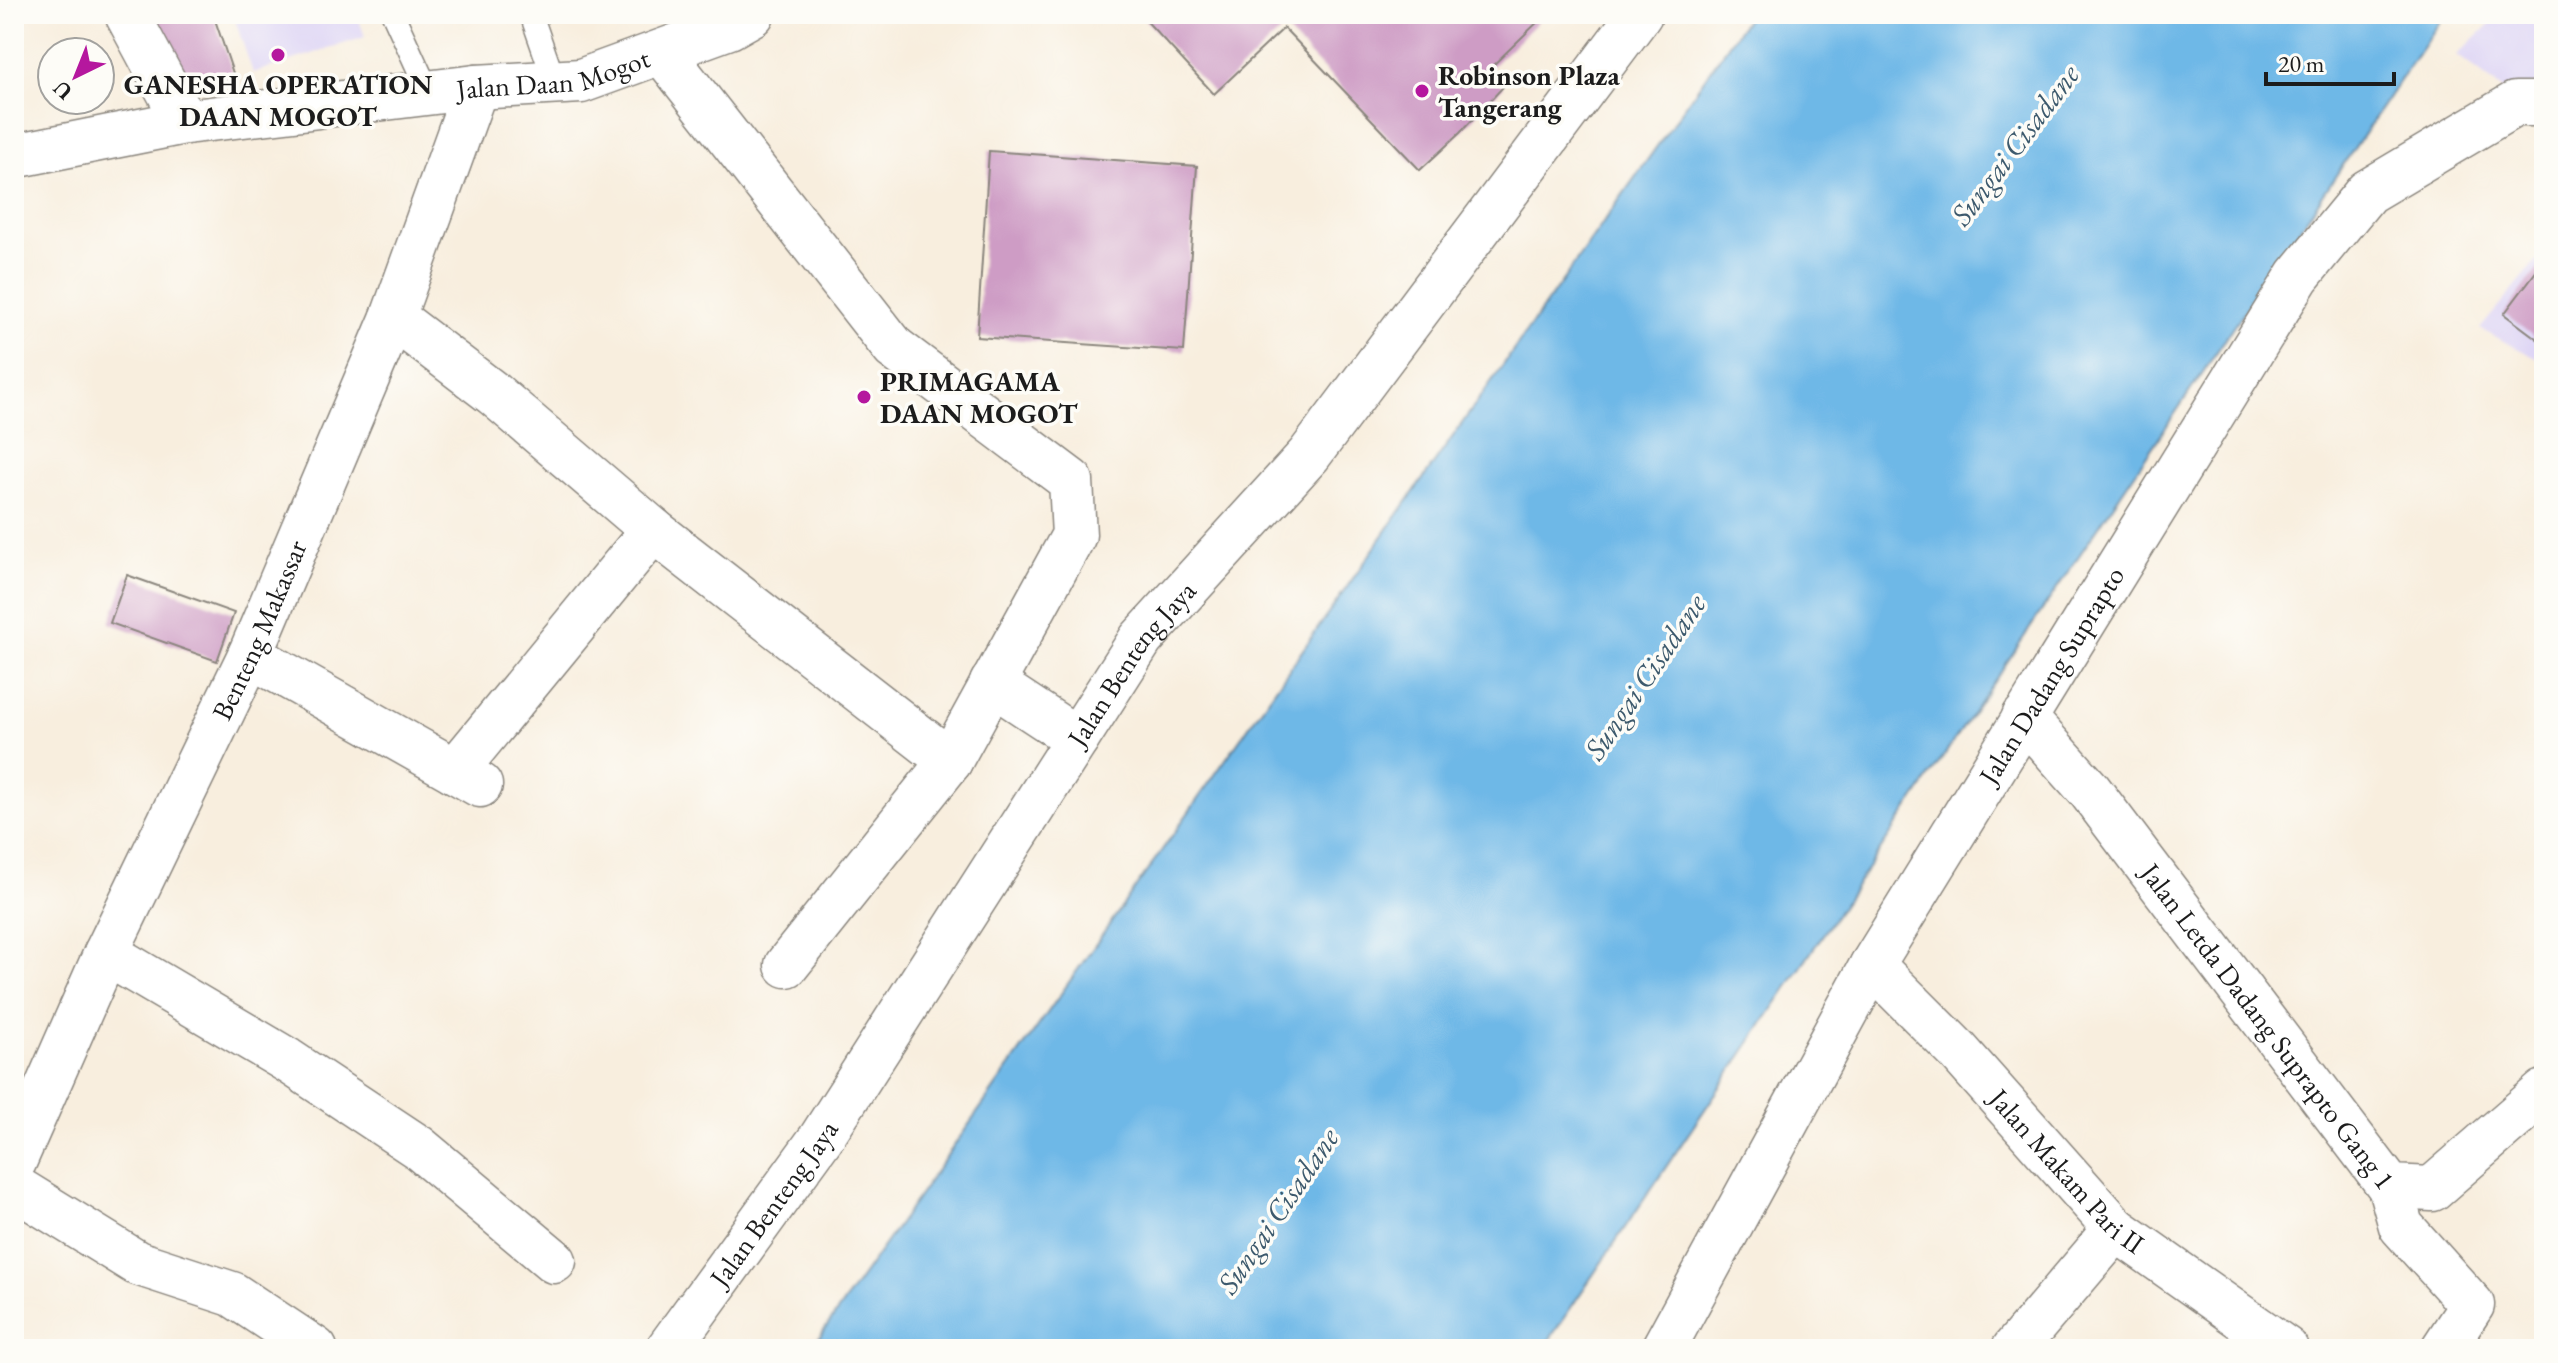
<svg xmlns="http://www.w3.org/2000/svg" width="2558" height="1363" font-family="'EB Garamond',serif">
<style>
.built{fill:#ded5f5}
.water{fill:#6eb8e7;stroke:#456a82;stroke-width:2}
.building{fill:#ce9cc5}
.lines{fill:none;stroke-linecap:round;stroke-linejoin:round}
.service-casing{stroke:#8a857d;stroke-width:25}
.minor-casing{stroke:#8a857d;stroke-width:47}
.tertiary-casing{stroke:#8a857d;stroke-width:47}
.secondary-casing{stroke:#8a857d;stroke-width:47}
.trunk-casing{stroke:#8a857d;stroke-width:47}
.service{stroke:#fff;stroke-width:22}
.minor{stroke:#fff;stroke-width:44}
.tertiary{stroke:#fff;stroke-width:44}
.secondary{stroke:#fff;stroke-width:44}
.trunk{stroke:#fff;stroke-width:44}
.poi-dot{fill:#b5179e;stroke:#fdfcf7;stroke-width:3}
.labels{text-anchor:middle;stroke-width:7;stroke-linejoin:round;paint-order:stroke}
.street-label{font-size:28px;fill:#1c1c1c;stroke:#fdfcf7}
.poi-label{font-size:28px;font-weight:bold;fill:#1c1c1c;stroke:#fdfcf7;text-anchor:start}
.water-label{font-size:30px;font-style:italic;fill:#3d5a6d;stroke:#fdfcf7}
</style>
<rect width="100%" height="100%" fill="#fdfcf7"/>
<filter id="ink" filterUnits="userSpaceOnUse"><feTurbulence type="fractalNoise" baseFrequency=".0125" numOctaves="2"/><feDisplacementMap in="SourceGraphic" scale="16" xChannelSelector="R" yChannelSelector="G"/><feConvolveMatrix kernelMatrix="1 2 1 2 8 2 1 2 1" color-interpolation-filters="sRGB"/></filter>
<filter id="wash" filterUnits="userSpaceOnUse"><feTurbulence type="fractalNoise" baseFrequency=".006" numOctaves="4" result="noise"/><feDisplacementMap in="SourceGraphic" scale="32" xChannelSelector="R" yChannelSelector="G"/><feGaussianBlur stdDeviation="1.8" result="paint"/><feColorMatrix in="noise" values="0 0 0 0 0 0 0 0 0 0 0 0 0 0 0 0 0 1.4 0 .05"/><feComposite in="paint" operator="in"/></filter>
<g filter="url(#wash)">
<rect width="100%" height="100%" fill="#f8eede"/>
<!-- built -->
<path class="built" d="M233,14H357L365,37L253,73Z
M2500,14H2544V121L2457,55Z
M2544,252V362L2480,329Z"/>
<!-- water -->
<path class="water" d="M1750,14H2445L1543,1349H811Z"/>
<g id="blocks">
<!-- building -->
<path class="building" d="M151,14H213L234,76L178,94Z
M1140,14H1546L1488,70L1503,87L1460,133L1420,170L1284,28L1214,94Z
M989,151L1197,166L1184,351L977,337Z
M2544,261V344L2504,314Z
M127,575L234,613L217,661L110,623Z"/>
</g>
</g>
<g filter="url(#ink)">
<use href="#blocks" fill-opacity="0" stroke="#8a857d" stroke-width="2"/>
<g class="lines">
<defs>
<path id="service" d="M393,14L429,93
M531,14L555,83"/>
<g id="minor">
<path d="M127,14L185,122"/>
<path d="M662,52L894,348L1071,481L1074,535L950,761L787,965"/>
<path d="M393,317L494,394L653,530L950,761"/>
<path d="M250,655L480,785"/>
<path d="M992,683L1077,739"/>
<path id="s1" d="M2024,717L2090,791L2390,1187L2432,1189L2544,1092"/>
<path d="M455,771L653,530"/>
<path d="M106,953L287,1060L418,1147L554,1261"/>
<path id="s2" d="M1872,965L1957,1050L2116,1229L2286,1349"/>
<path id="s3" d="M14,1162L106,953L250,655L393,317L476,87"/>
<path d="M14,1187L137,1263L232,1294L315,1349"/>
<path d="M2390,1187L2401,1226L2472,1305L2443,1349"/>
<path d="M2014,1349L2116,1229"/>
</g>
<g id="tertiary">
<path id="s4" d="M668,1349L821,1138L1141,639L1309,455L1640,14"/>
</g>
<g id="secondary">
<path id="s5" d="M1663,1349L1872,965L2298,276L2367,192L2515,104H2544"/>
</g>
<g id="trunk">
<path id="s6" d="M14,156L185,122L476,87L581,81L729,27L752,14"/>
</g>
</defs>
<!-- service casing -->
<use href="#service" class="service-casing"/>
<!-- minor casing -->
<use href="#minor" class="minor-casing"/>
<!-- tertiary casing -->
<use href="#tertiary" class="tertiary-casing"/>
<!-- secondary casing -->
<use href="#secondary" class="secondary-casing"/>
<!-- trunk casing -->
<use href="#trunk" class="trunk-casing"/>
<!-- service -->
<use href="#service" class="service"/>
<!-- minor -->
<use href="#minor" class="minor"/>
<!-- tertiary -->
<use href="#tertiary" class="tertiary"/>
<!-- secondary -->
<use href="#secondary" class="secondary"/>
<!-- trunk -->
<use href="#trunk" class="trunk"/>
</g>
</g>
<!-- markers -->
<g class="poi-dot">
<circle cx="278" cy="55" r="8"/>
<circle cx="1422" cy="91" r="8"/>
<circle cx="864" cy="397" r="8"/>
</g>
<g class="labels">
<!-- street labels -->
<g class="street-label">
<text dy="10" stroke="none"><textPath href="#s6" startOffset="546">Jalan Daan Mogot</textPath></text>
<text dy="10" stroke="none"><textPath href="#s3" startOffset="586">Benteng Makassar</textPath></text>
<text dy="10" stroke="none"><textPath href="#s4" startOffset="828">Jalan Benteng Jaya</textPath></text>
<text dy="10" stroke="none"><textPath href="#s5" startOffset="778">Jalan Dadang Suprapto</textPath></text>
<text dy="10" stroke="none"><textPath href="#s1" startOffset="394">Jalan Letda Dadang Suprapto Gang 1</textPath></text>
<text dy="10" stroke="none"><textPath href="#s2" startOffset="284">Jalan Makam Pari II</textPath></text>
<text dy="10" stroke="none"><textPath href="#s4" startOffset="180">Jalan Benteng Jaya</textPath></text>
</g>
<!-- poi labels -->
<g class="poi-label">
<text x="1438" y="85">Robinson Plaza<tspan x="1438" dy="32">Tangerang</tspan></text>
<text x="278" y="94" text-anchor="middle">GANESHA OPERATION<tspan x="278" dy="32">DAAN MOGOT</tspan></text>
<text x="880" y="391">PRIMAGAMA<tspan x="880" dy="32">DAAN MOGOT</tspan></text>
</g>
<!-- water labels -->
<g class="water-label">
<text transform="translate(2015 145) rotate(-53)" y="10">Sungai Cisadane</text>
<text transform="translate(1645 677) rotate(-56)" y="10">Sungai Cisadane</text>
<text transform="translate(1278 1211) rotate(-56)" y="10">Sungai Cisadane</text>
</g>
</g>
<!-- margin -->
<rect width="2558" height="1363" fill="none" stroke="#fdfcf7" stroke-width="48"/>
<!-- north arrow -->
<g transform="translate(76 76) rotate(223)"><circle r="38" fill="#fdfcf7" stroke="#a3a29f" stroke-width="2"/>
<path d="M0-6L14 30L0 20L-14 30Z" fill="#b5179e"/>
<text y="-12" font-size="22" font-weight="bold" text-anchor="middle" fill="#1c1c1c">U</text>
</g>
<!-- scale -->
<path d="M2266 72v12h128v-12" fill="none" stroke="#1c1c1c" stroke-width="4"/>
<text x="2278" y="72" font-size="24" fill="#1c1c1c" stroke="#fdfcf7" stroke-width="6" paint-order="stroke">20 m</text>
</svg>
